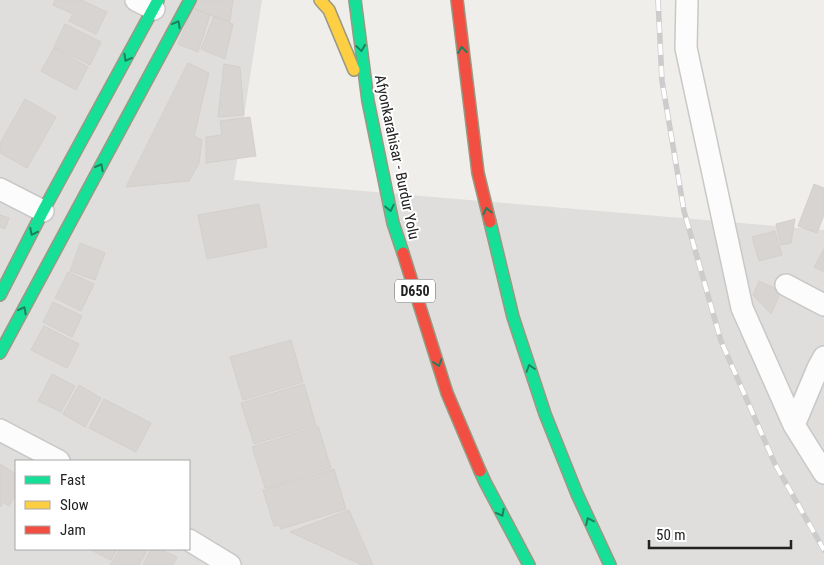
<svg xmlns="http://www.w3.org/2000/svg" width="824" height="565" font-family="'Roboto Condensed',sans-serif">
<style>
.residential{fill:#dfdedc;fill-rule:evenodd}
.building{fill:#d7d4d2;stroke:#d3d0cc}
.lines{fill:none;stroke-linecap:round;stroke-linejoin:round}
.street-casing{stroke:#c9c8c7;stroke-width:24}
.fast-casing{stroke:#999a82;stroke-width:14}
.slow-casing{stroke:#999a82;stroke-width:14}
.jam-casing{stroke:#999a82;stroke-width:14}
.street{stroke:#fdfcfc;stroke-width:21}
.fast{stroke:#16e098;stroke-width:11}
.slow{stroke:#ffcf43;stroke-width:11}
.jam{stroke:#f24e42;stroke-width:11}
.rail-casing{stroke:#ccc;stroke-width:5.5}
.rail{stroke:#fff;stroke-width:4;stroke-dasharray:11;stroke-linecap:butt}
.oneway{stroke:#1c815d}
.labels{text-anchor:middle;stroke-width:4;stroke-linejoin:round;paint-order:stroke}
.shield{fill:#fff;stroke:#646464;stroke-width:1}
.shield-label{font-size:14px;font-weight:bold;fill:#222}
.street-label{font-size:15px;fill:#222;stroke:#fff}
</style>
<rect width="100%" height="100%" fill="#f0eeeb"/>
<!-- residential -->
<path class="residential" d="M0,0H262L234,180L824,230V565H0ZM16,461H189V549H16Z"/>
<!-- building -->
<path class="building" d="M55,0H81L107,12L96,34L69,21L73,14L53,5Z
M197,0H233L230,21L215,17L193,8Z
M193,8L210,15L198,52L178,44Z
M214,16L233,24L225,59L201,49Z
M65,24L101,42L90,65L54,47Z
M54,48L88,67L76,90L41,71Z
M188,63L209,73L194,136L202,140L199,163L189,181L126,187Z
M224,64L240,67L244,115L218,117Z
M25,99L56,117L27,168L0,153V143Z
M250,117L256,156L206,163V137L222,135L220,121Z
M814,184L824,188V215L817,233L798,226Z
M259,204L267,247L207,259L198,215Z
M0,215L9,218L5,229L0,227Z
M795,219L791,243L781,245L776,224Z
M775,231L782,255L759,261L752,237Z
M80,243L105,253L95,280L70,271Z
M824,249V272L814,267Z
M68,272L94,284L81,311L55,298Z
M759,281L781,291L771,314L753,295Z
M53,302L82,316L72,337L43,322Z
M44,326L79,344L67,368L31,350Z
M291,340L303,382L243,400L230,357Z
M52,374L75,386L61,412L38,401Z
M304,384L316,425L254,444L241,403Z
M79,385L101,398L85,427L63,414Z
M104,399L151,423L136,452L89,428Z
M318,426L331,468L265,488L252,447Z
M0,464L16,474V494L9,506L3,502L0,507Z
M334,469L346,509L281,529L279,525L274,526L263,490Z
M349,510L373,565H362L290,532Z
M89,549H117L111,560Z
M120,549H148L139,565H110Z
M151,549H160L177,557L173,565H143Z"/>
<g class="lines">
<defs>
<path id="street" d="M136,0L154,9
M687,0L686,48L742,308L794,425L824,473
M0,189L43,211
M786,285L824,305
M794,425L818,368L824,357
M0,430L59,461
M189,540L230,565"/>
<path id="fast" d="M355,0L368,101L393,223L403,253
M490,222L513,317L545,414L577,494L610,565
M0,295L43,211L158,0
M0,353L190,0
M480,471L485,482L529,565"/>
<path id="slow" d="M320,0L329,10L354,70"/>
<path id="jam" d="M457,0L478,173L490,222
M403,253L447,393L480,471"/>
</defs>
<!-- street casing -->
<use href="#street" class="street-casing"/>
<!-- fast casing -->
<use href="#fast" class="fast-casing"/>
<!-- slow casing -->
<use href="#slow" class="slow-casing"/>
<!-- jam casing -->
<use href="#jam" class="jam-casing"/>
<!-- street -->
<use href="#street" class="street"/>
<!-- fast -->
<use href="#fast" class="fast"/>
<!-- slow -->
<use href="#slow" class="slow"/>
<!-- jam -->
<use href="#jam" class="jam"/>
<defs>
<path id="rail" d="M658,0L662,81L684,211L721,341L775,464L824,550"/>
</defs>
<!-- rail casing -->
<use href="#rail" class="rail-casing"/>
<!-- rail -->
<use href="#rail" class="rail"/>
</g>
<!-- one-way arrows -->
<defs><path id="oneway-chevron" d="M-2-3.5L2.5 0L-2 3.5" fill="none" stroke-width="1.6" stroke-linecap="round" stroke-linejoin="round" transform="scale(1.25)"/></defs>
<g class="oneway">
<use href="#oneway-chevron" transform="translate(177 24) rotate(-62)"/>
<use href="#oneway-chevron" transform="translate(361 48) rotate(82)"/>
<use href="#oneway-chevron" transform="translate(462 50) rotate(-97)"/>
<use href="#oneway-chevron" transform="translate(127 58) rotate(119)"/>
<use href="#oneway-chevron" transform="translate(100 167) rotate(-62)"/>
<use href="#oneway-chevron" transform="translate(390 208) rotate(78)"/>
<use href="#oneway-chevron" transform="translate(487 211) rotate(-103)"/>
<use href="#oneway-chevron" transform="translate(33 232) rotate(117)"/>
<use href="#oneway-chevron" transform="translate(23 310) rotate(-62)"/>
<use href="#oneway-chevron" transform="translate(438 363) rotate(72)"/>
<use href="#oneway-chevron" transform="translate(530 368) rotate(-108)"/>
<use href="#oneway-chevron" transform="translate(501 513) rotate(62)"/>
<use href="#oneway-chevron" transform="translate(589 521) rotate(-115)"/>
</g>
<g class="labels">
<!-- shield labels -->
<rect class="shield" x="395" y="279.5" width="40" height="23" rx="4"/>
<g class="shield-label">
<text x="415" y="296">D650</text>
</g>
<!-- street labels -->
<g class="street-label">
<text transform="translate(397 157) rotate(78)" y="5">Afyonkarahisar - Burdur Yolu</text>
</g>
</g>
<!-- legend -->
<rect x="15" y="460" width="175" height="90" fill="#ffffff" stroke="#a7a7a7"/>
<rect x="25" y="476" width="25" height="8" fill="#16e098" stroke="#a7a7a7"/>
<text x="60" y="485" font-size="15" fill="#222222">Fast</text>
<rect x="25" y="501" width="25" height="8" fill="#ffcf43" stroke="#a7a7a7"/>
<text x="60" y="510" font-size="15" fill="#222222">Slow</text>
<rect x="25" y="526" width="25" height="8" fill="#f24e42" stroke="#a7a7a7"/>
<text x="60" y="535" font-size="15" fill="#222222">Jam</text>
<!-- scale -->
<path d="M649 540v8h142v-8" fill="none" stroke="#222222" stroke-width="2.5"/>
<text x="656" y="540" font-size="15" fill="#222222" stroke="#ffffff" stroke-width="4" paint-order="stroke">50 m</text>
</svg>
